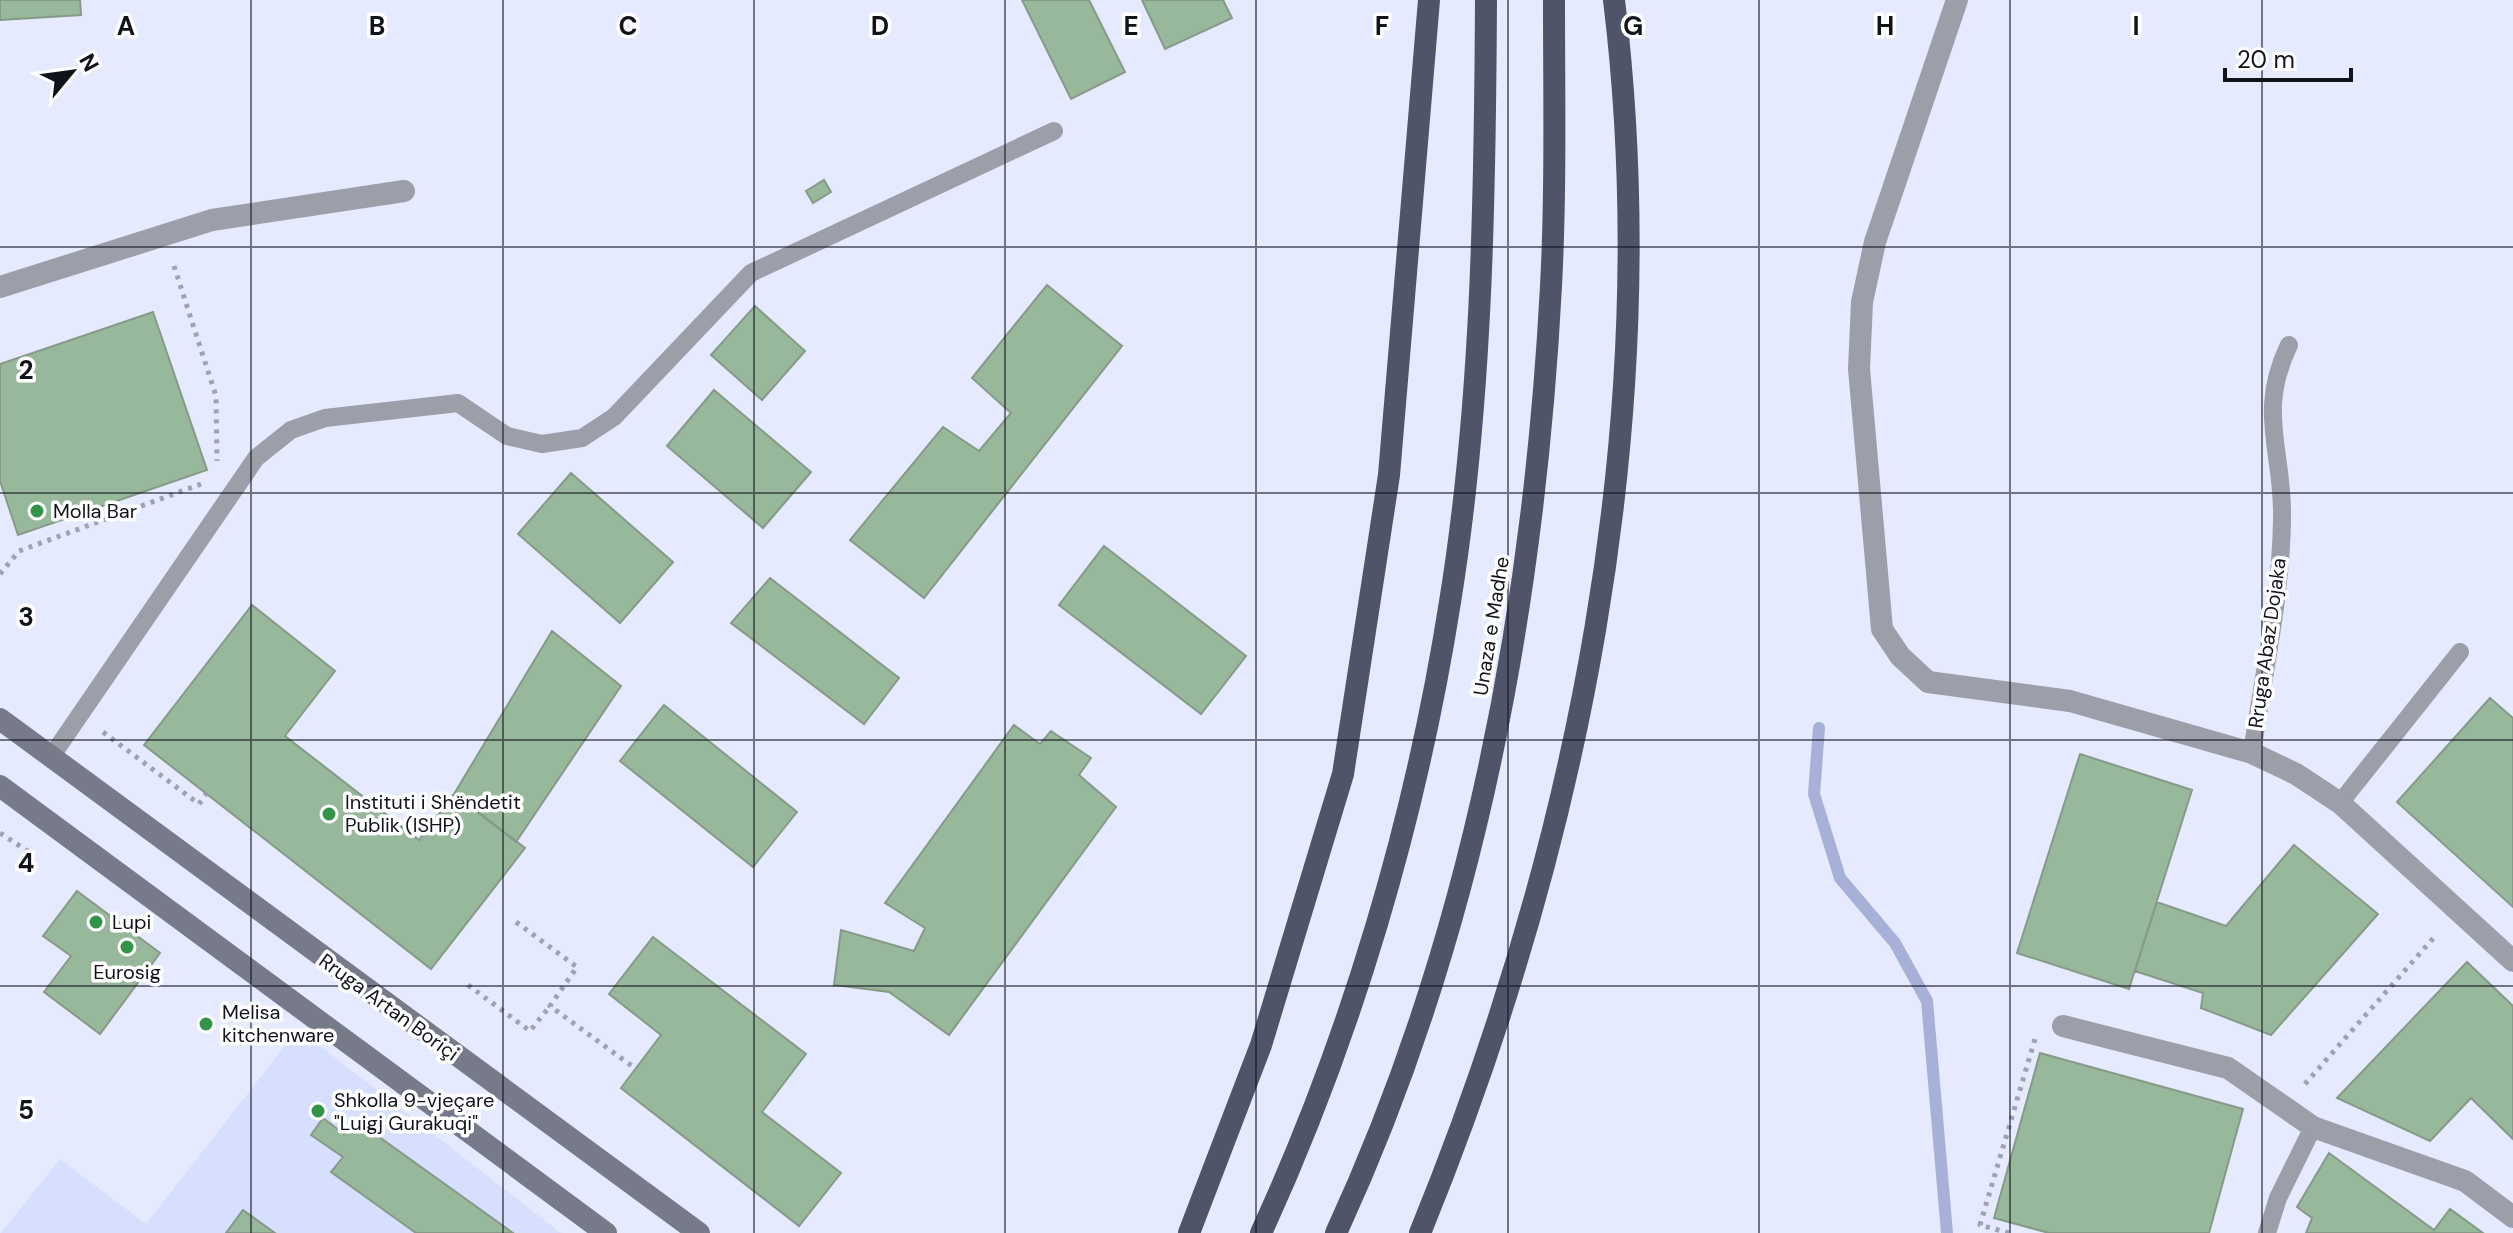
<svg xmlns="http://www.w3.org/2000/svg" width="2513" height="1233" font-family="'DM Sans',sans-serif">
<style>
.built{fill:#d7dfff}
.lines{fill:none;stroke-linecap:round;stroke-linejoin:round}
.stream{stroke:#a7b0d6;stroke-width:12}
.building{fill:#97b89b;stroke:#869a88;stroke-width:2}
.path{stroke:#9ea2b2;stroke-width:5;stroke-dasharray:4 6;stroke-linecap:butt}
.service{stroke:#9c9ea9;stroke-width:18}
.minor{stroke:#9c9ea9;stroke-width:22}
.secondary{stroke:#767a89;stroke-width:22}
.trunk{stroke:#505468;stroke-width:22}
.grid{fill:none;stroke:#11131b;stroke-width:2;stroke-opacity:0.55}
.poi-dot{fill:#329448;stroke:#fff;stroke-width:3}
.labels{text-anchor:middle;stroke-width:7;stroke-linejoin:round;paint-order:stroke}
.poi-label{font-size:20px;fill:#11131b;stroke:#fff;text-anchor:start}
.street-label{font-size:20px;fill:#11131b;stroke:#fff}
.grid-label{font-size:26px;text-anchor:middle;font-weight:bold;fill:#11131b;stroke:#fff;stroke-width:7;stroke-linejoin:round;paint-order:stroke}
</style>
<rect width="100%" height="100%" fill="#e5eafe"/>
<!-- built -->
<path class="built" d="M298,1029L561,1233H1L60,1159L146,1224Z"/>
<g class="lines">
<!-- stream -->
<path class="stream" d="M1819,728L1814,794L1840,878L1895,943L1927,1001L1947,1233"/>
</g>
<!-- building -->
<path class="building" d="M0,0H80L81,15L0,20Z
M1022,0H1089L1125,72L1071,99Z
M1142,0H1223L1232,18L1165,49Z
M824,180L831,192L813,203L806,191Z
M1047,285L1122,346L924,598L850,540L943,427L979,451L1011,413L972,378Z
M755,306L805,351L762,400L711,355Z
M153,312L207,470L18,535L0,481V364Z
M714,390L811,472L763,528L667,446Z
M571,473L673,562L620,623L518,534Z
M1104,546L1246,656L1201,714L1059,605Z
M770,578L899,678L864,724L731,623Z
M252,605L335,671L285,736L419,840L454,794L525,848L431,969L144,745Z
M552,631L621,686L516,842L454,794Z
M2490,698L2513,718V907L2397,802Z
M664,705L797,812L753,867L620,761Z
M1014,725L1040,744L1051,731L1091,758L1079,775L1116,807L949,1035L889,992L834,985L841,930L914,951L925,928L885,903Z
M2080,754L2192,790L2129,989L2017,953Z
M2294,845L2378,914L2271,1035L2201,1008L2203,993L2135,971L2157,902L2226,926Z
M77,891L160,953L100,1034L44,992L71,956L43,936Z
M653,937L806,1054L762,1112L841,1173L799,1226L621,1088L661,1035L609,994Z
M2467,962L2513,1006V1139L2471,1098L2430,1141L2337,1098Z
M2040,1053L2243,1109L2209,1233H2049L1994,1218Z
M323,1118L344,1134L354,1119L513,1233H416L331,1172L343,1157L311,1135Z
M2329,1153L2434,1230L2450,1209L2483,1233H2306L2312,1218L2297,1207Z
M243,1210L275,1233H226Z"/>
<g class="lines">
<!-- path -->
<path class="path" d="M174,266L216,396L217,461
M0,574L19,551L201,484
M103,732L199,804L206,794
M0,833L29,852
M516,922L577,967L550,1006L636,1069
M468,985L530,1031L550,1006
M2305,1084L2436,935
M2009,1233L1980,1225L2035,1039"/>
<!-- service -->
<path class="service" d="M2252,753C2263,676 2281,597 2282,520C2284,452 2256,413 2289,345
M51,757L256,458L291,430L325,418L458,403L507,436L542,444L582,438L614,417L751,273L1054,131
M2340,803L2460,652
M2267,1233L2278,1198L2313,1127"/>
<!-- minor -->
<path class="minor" d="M1957,0L1875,242L1862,302L1859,369L1882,629L1900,656L1928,682L2070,701L2252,753L2296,774L2340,803L2513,961
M0,287L212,220L404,191
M2063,1026L2228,1068L2313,1127L2465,1181L2513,1217"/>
<!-- secondary -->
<path class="secondary" d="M0,719L699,1233
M0,786L606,1233"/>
<!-- trunk -->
<path class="trunk" d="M1189,1233L1261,1045L1343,774L1389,475L1429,0
M1261,1233C1352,1035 1416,818 1450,602C1482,404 1485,200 1486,0
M1336,1233C1473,937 1534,610 1551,286C1556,191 1554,95 1554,0
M1420,1233C1578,846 1665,418 1614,0"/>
</g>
<!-- grid -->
<path class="grid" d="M251,0V1233M503,0V1233M754,0V1233M1005,0V1233M1256,0V1233M1508,0V1233M1759,0V1233M2010,0V1233M2262,0V1233M0,247H2513M0,493H2513M0,740H2513M0,986H2513"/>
<!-- markers -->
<g class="poi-dot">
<circle cx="37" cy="511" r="8"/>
<circle cx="329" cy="814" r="8"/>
<circle cx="96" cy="922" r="8"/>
<circle cx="127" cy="947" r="8"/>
<circle cx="206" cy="1024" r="8"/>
<circle cx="318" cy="1111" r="8"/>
</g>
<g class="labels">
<!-- poi labels -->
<g class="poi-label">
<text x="53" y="518">Molla Bar</text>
<text x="345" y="809">Instituti i Shëndetit<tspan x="345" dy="23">Publik (ISHP)</tspan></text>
<text x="112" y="929">Lupi</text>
<text x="127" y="979" text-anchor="middle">Eurosig</text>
<text x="222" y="1019">Melisa<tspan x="222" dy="23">kitchenware</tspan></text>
<text x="334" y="1107">Shkolla 9-vjeçare<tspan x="334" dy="23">"Luigj Gurakuqi"</tspan></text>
</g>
<!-- street labels -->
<g class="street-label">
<text transform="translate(1491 626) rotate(-81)" y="7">Unaza e Madhe</text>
<text transform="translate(2267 643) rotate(-82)" y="7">Rruga Abaz Dojaka</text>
<text transform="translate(389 1007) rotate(36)" y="7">Rruga Artan Boriçi</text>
</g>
</g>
<g class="grid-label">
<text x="126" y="35">A</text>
<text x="377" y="35">B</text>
<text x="628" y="35">C</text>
<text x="880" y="35">D</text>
<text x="1131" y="35">E</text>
<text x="1382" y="35">F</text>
<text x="1633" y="35">G</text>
<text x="1885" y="35">H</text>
<text x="2136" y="35">I</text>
<text x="26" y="379">2</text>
<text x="26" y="626">3</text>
<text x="26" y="872">4</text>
<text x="26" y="1119">5</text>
</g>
<!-- north arrow -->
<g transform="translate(72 72) rotate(61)" stroke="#ffffff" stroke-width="6" paint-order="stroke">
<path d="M0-6L14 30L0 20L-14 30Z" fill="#11131b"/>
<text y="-12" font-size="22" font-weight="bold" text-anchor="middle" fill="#11131b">N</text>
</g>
<!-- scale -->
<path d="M2225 68v12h126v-12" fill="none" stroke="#11131b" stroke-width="4"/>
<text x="2237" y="68" font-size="24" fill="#11131b" stroke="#ffffff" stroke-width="6" paint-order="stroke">20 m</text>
</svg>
